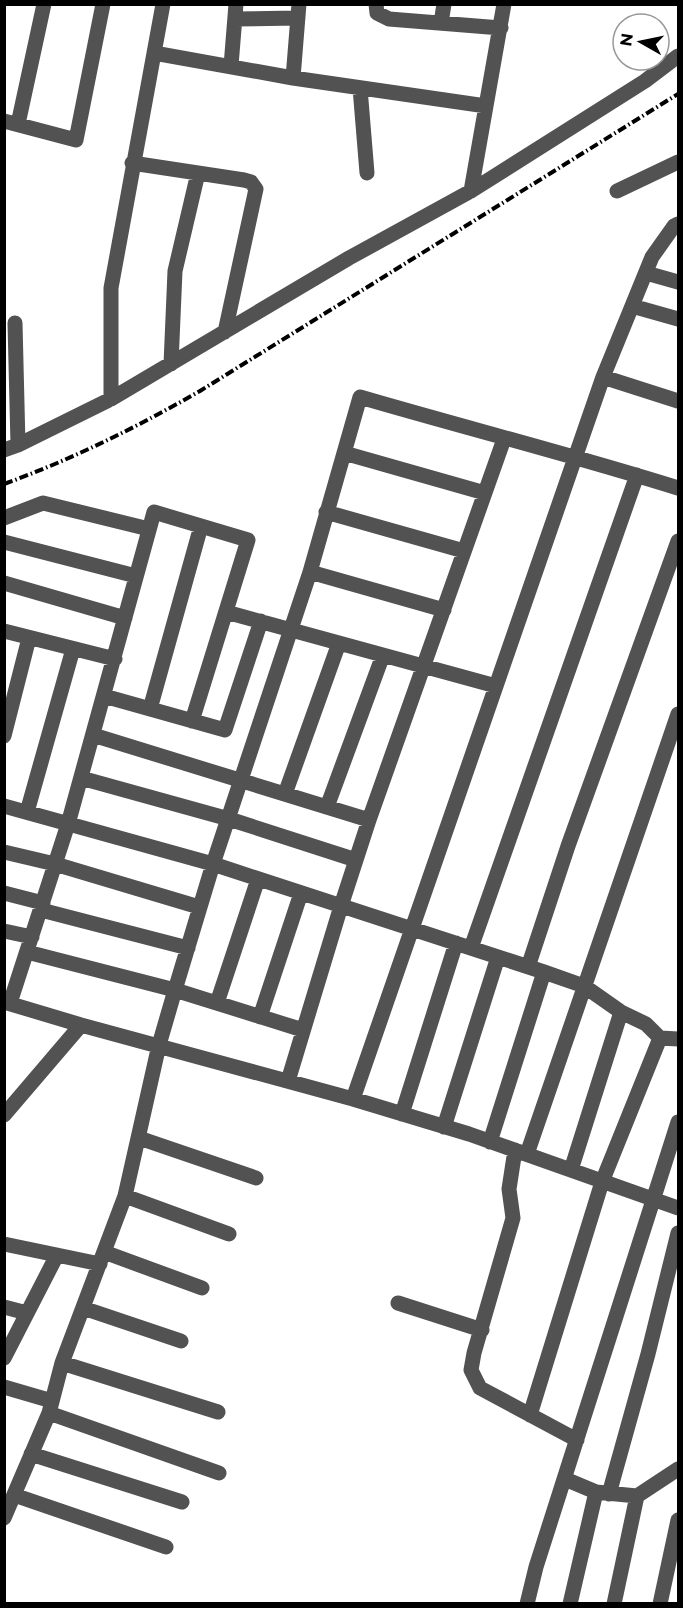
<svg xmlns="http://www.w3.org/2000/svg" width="683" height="1608" font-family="Montserrat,sans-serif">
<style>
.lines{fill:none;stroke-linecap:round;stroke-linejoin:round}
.minor{stroke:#525252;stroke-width:15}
.rail{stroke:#000;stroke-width:4;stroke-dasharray:9 3 1.5 3;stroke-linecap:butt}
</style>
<rect width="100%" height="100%" fill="#fff"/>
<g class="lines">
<!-- minor -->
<path class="minor" d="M376,4L377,13L389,19L501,28
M235,19L298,18
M441,23L444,4
M154,53L293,78L486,106
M231,66L236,4
M293,78L299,4
M360,88L367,173
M4,121L76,140L103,4
M18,124L44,4
M132,163L244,180L251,182L256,189L225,332
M471,191L504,4
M617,191L678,162
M646,273L678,282
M632,306L678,319
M15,323L18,445
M171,364L175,271L198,173
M603,377L678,401
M111,399V288L163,4
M4,450L18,445L111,399L349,258L471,191L645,81L678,56
M344,453L485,493
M326,512L464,551
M4,518L43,503L149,529
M4,542L136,576
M310,572L444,610
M4,583L125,618
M226,612L496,686
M4,631L115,659
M104,696L225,730L261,621
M150,709L201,526
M93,735L369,820
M4,736L29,638
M81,778L229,819L356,860
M285,794L339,643
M4,806L213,864L544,972L584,986L621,1012L646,1024L660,1038L678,1039
M327,807L383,655
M27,812L73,649
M4,852L55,864L199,907
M4,893L43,903
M41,910L188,948
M4,931L32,937
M471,948L637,475
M27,952L175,990L303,1030
M528,967L568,846L678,541
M4,1002L81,1025L353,1099L469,1134L678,1208
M10,1003L68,824L154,512L248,540L192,721
M217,1003L258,879
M260,1017L301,893
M288,1081L341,906L369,820L504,439
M353,1099L603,377L652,257L674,226L678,224
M402,1114L456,943
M4,1115L81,1025
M444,1127L498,957
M139,1138L256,1178
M490,1142L544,972
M515,1150L509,1189L513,1218L474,1353L471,1370L480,1388L577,1440
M527,1154L678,714
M571,1170L621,1012
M125,1196L229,1234
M4,1244L100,1264
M104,1252L202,1288
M398,1303L482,1330
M4,1307L27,1313
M83,1308L181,1341
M4,1358L57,1255
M62,1363L218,1412
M4,1387L52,1401
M49,1413L219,1473
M530,1415L602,1182L660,1038
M31,1454L182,1502
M565,1479L596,1492L637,1496L678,1469
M609,1494L648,1354L678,1233
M14,1495L166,1547
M4,1518L49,1413L62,1363L125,1196L159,1045L175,990L213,864L310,572L360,397C466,428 573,455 678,488
M527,1604L536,1567L678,1122
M570,1604L596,1492
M614,1604L637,1496
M660,1604L678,1520"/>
<!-- rail -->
<path class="rail" d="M4,484C73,459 137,427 200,391L678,94"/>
</g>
<!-- border -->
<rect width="683" height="1608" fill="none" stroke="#000000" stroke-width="12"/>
<!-- north arrow -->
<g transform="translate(641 42) rotate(279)"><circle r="28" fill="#ffffff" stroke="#999999" stroke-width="1.5"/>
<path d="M0-4.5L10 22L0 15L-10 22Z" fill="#000000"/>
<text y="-9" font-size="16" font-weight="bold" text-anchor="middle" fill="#000000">N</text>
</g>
</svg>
